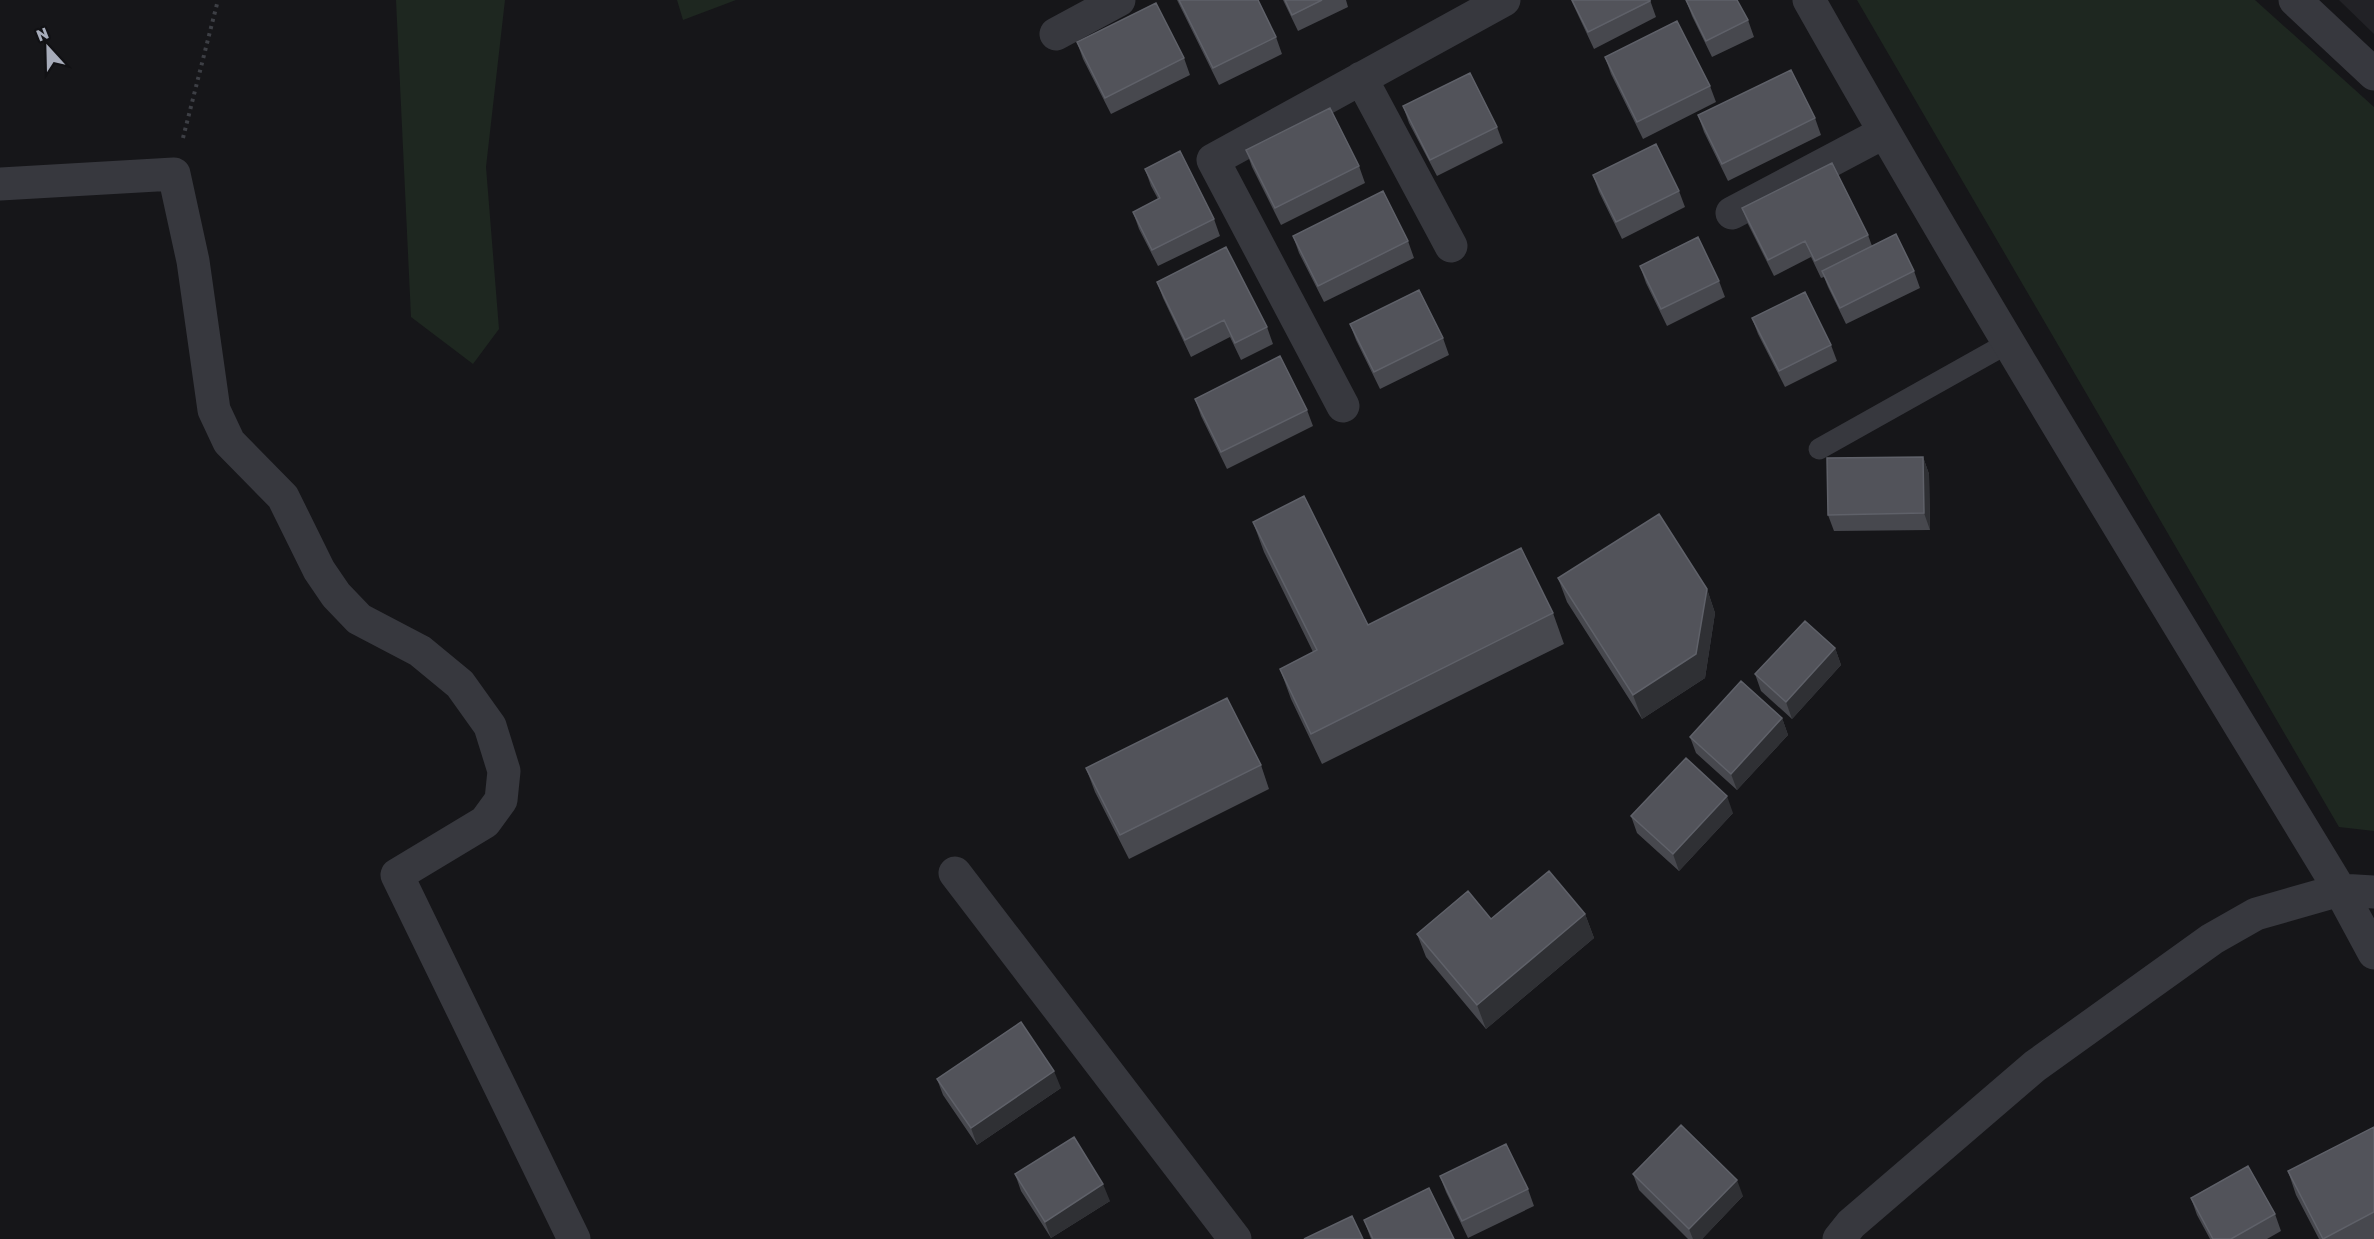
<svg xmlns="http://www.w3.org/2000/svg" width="2374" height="1239" font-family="Rubik,sans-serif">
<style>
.built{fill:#222226}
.green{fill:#1e2720}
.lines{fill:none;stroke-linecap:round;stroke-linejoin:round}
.path{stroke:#3d3f45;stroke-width:4;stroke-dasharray:3 4.5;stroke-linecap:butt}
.service{stroke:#37383e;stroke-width:21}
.minor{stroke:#37383e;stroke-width:33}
.wall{fill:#47484e}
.shaded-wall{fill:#2f3034}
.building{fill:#52535a;stroke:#5f6169;stroke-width:1.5}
</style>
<rect width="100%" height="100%" fill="#161619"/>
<!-- built -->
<path class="built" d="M2339,0H2374V34Z"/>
<!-- green -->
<path class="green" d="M396,0H505L486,167L499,329L473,364L411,317Z
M677,0H736L683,20Z
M1857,0H2255L2374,107V831L2339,827Z"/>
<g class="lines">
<!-- path -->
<path class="path" d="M183,138L218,0"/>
<!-- service -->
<path class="service" d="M1819,449L2008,343"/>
<!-- minor -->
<path class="minor" d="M1809,0C1979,301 2161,595 2340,890L2374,953
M2295,0L2374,74
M1056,34L1119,0
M1361,78L1451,246
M0,184L174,174L193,261L214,410L229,442L283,497L319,570L336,595L359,619L420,651L460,684L490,726L504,771L501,800L485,822L397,875L574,1239
M1732,213L1883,133
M1343,406L1213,160L1504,0
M955,873L1235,1239
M1839,1239L1851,1224L2035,1066L2212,939L2256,914L2340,890L2374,892"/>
</g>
<!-- wall -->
<path class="wall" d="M1177,0H1258L1276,37L1282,54L1219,85Z
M1283,0H1346L1348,7L1298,31Z
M1571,0H1650L1656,17L1594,49Z
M1686,0L1748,20L1754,37L1712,57L1692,16Z
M1077,42L1184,58L1190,75L1111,114L1083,59Z
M1605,57L1710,86L1716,102L1643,139L1611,74Z
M1403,106L1497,127L1503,143L1437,176L1409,123Z
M1698,115L1815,118L1821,135L1728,181L1704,132Z
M1246,150L1359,166L1365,183L1281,225L1252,167Z
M1145,169L1214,219L1220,236L1158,266L1139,229L1133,212L1158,199L1151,186Z
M1593,175L1679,191L1685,207L1622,239L1599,192Z
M1742,208L1868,235L1872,246L1914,271L1920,288L1846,324L1828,287L1824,277L1821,278L1811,257L1774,276L1748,224Z
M1293,236L1408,241L1414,258L1324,302L1299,253Z
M1640,266L1719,281L1725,297L1667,326L1646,283Z
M1157,282L1267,327L1273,344L1241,360L1230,337L1191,357L1163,298Z
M1752,318L1831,345L1837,361L1785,387L1758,334Z
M1350,324L1443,338L1449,355L1380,389L1356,340Z
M1195,399L1307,410L1313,426L1227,469L1201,416Z
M1923,457L1929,474L1930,530L1834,531L1828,515Z
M1253,522L1368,625L1553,613L1564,644L1322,764L1291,699L1280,669L1313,652L1264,552Z
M1558,578L1707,589L1715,613L1705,678L1642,719L1567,602Z
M1835,648L1841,665L1792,719L1761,691L1755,674Z
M1782,718L1788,735L1737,790L1696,753L1690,737Z
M1261,765L1269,789L1129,859L1095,792L1086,768Z
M1733,813L1679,871L1637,833L1631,816Z
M1585,914L1594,938L1486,1029L1426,957L1417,934L1491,919Z
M937,1079L1061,1088L977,1145L943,1095Z
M2374,1127V1239H2319L2296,1195L2288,1171Z
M1015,1174L1110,1201L1051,1238L1021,1191Z
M1633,1174L1743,1196L1702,1239H1688L1639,1190Z
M1440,1176L1528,1189L1534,1206L1468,1238L1446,1192Z
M2191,1198L2275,1214L2281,1231L2267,1239H2210L2197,1215Z
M1364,1220L1454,1239H1371Z"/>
<!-- shaded-wall -->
<path class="shaded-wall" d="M1923,457L1929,474L1930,530L1924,513Z
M1707,589L1715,613L1705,678L1642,719L1633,695Z
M1835,648L1841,665L1792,719L1786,702Z
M1782,718L1788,735L1737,790L1731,774Z
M1727,796L1733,813L1679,871L1673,854Z
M1585,914L1594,938L1486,1029L1477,1005Z
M1054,1071L1061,1088L977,1145L971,1128Z
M1737,1180L1743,1196L1702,1239H1693L1689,1229Z
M1103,1184L1110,1201L1051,1238L1045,1222Z"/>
<!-- building -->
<path class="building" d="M1179,0H1258L1276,37L1213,68Z
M1285,0H1322L1292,15Z
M1572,0H1650V1L1588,32Z
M1686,0H1737L1748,20L1706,41Z
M1156,3L1184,58L1105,98L1077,42Z
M1677,21L1710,86L1637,122L1605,57Z
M1791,70L1815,118L1722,164L1698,115Z
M1470,73L1497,127L1430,160L1403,106Z
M1330,108L1359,166L1275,208L1246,150Z
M1656,144L1679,191L1616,222L1593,175Z
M1180,151L1214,219L1152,250L1133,212L1160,198L1145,169Z
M1832,163L1868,235L1815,261L1805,241L1768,260L1742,208Z
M1383,191L1408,241L1318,286L1293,236Z
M1896,234L1914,271L1840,308L1822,271Z
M1698,237L1719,281L1661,309L1640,266Z
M1226,247L1267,327L1235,343L1224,320L1185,340L1157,282Z
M1419,290L1443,338L1374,372L1350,324Z
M1805,292L1831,345L1779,371L1752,318Z
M1280,356L1307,410L1221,452L1195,399Z
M1923,457L1924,513L1828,515L1827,458Z
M1304,496L1368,625L1521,548L1553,613L1311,734L1280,669L1317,650L1253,522Z
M1659,514L1707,589L1696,654L1633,695L1558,578Z
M1805,621L1835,648L1786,702L1755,674Z
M1741,681L1782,718L1731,774L1690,737Z
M1227,698L1261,765L1120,835L1086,768Z
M1686,758L1727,796L1673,854L1631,816Z
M1549,871L1585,914L1477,1005L1417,934L1468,891L1491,919Z
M1021,1022L1054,1071L971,1128L937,1079Z
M1681,1125L1737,1180L1689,1229L1633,1174Z
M2374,1127V1212L2323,1239L2288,1171Z
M1074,1137L1103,1184L1045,1222L1015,1174Z
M1506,1144L1528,1189L1462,1221L1440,1176Z
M2248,1166L2275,1214L2231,1239H2213L2191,1198Z
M1429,1188L1454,1239H1373L1364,1220Z
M1352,1216L1363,1239H1304Z"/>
<!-- north arrow -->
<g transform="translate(48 48) rotate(338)" stroke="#111114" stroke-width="4.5" paint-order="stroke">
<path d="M0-4.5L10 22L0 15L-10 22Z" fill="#a7acba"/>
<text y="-9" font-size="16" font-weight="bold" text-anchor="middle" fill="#a7acba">N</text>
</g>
</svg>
